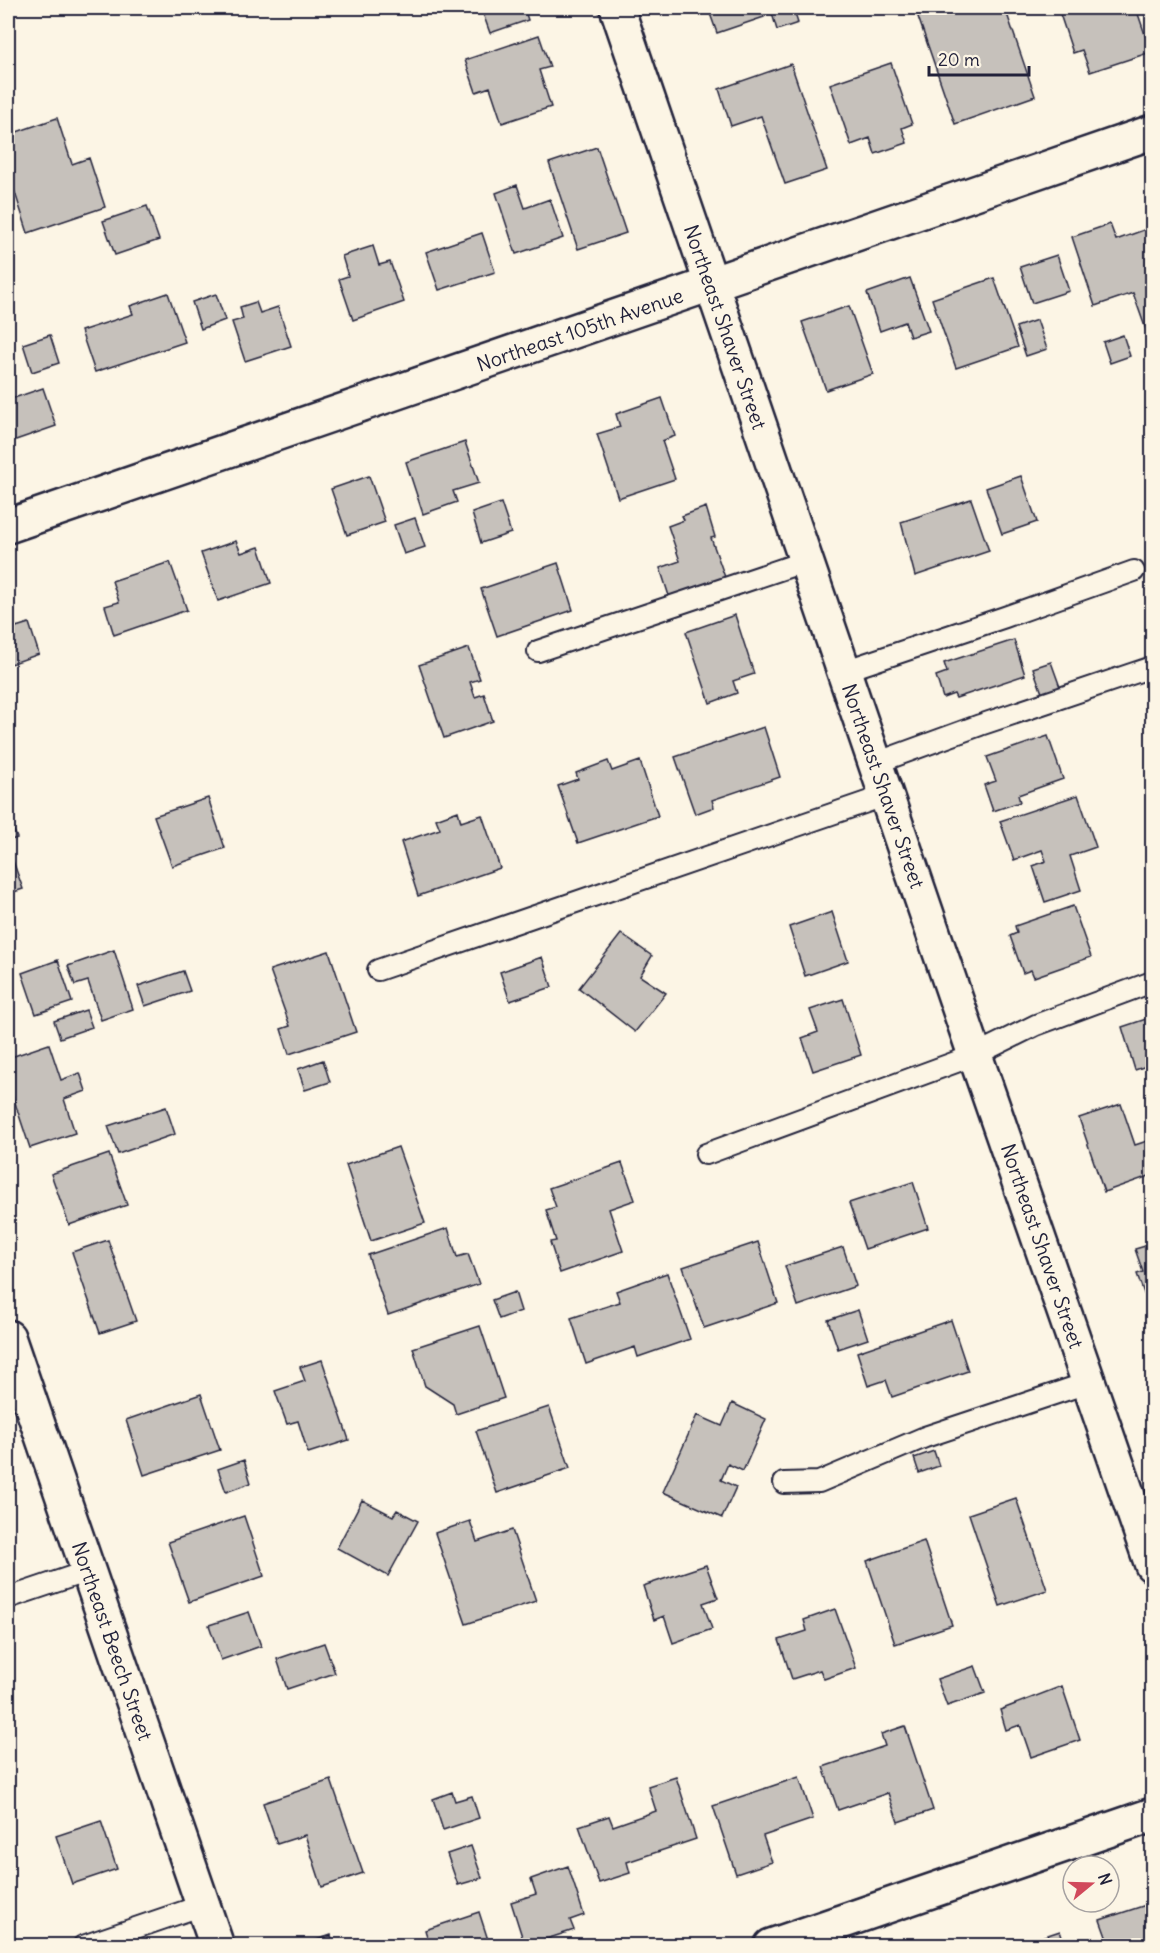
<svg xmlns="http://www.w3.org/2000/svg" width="1160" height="1953" font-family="Delius,sans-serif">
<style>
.building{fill:#c6c1bb;stroke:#22223b;stroke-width:1.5}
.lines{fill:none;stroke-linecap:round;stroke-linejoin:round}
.service-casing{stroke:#22223b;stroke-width:24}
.minor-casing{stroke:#22223b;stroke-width:38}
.tertiary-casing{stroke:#22223b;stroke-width:38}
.service{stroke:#fcf5e5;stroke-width:20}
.minor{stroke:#fcf5e5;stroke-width:33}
.tertiary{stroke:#fcf5e5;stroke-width:33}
.labels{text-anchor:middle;stroke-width:4.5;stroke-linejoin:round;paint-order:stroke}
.street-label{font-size:20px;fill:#22223b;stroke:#fcf5e5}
</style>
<rect width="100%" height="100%" fill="#fcf5e5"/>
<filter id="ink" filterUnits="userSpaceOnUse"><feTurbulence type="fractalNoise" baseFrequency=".0167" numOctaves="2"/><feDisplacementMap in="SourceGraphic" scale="12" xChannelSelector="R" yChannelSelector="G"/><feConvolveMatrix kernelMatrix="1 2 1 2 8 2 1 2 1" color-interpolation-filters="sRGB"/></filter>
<g filter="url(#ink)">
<!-- building -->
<path class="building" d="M481,8H524L528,20L490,33Z
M708,8H760L764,17L717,33Z
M779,8H793L798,23L777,30L771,10Z
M915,8H1005L1035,96L955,124Z
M1058,8H1136L1151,52L1090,72L1082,50L1073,53Z
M539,35L550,67L539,70L551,107L502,123L490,87L476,92L465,60Z
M891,63L912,124L902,128L907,143L875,154L870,138L851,145L830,84Z
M791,64L827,170L785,184L761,116L731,126L719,89Z
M57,118L72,164L89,158L105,207L28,233L8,171V135Z
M597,147L626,233L578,249L549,163Z
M517,185L525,208L550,199L563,238L516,254L496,193Z
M147,206L159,240L115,255L103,221Z
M1110,224L1116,240L1152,227V340L1150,341L1133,293L1095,306L1072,237Z
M482,233L495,272L439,290L426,252Z
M373,246L379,265L390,262L404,302L353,320L339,279L348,276L342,256Z
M1057,255L1069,291L1032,303L1020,267Z
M910,278L929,331L910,337L905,322L880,331L867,293Z
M994,278L1018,347L956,368L932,299Z
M168,293L185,342L95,372L81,331L133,314L130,306Z
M216,294L225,320L201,329L192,302Z
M256,302L260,313L278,307L291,346L245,361L232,322L243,319L240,307Z
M849,306L873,374L826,390L802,322Z
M1037,320L1047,349L1026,356L1016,327Z
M50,335L59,363L32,372L23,344Z
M1123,335L1130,356L1110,363L1103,342Z
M43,388L56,426L10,442L8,435V400Z
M662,398L675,436L662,441L675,479L618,498L597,434L620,427L616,414Z
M465,442L479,483L453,491L457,502L423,514L406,462Z
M369,476L385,522L347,535L331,489Z
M1021,476L1037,522L1002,534L986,488Z
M971,499L989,551L915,576L901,522Z
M501,503L511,533L481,543L472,513Z
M706,507L715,537L711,538L726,580L670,599L660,568L680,561L668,526L684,520L682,516Z
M415,518L425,547L404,554L394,525Z
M236,541L241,553L259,547L271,583L218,601L201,553Z
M170,562L187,610L114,635L105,606L119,602L112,581Z
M558,563L573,610L497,636L481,589Z
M13,615L16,627L29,623L39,654L8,665V616Z
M735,615L754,674L733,681L737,693L710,703L686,632Z
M1014,640L1025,675L956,698L954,694L943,698L936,676L947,672L944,663Z
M469,648L480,679L470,682L475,697L484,694L493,721L444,738L419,665Z
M1051,662L1060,687L1042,693L1033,668Z
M764,727L780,777L712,800L714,807L695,814L675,757Z
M1048,736L1063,779L1018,795L1020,802L993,811L984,785L996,781L987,757Z
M608,761L612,771L640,761L658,816L578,843L558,786L578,779L576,773Z
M1078,795L1096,847L1070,856L1081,890L1045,902L1033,866L1046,861L1042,850L1014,860L1000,821Z
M208,798L225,848L172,866L154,816Z
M458,811L461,822L482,815L500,868L418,896L401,842L440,829L436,819Z
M8,816L17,838L8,841Z
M13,861L23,889L8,894V862Z
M1073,906L1091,957L1034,977L1031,970L1023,973L1010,936L1017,933L1015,926Z
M832,912L848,961L805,976L789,927Z
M621,934L652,956L640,976L666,993L635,1032L579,988Z
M114,950L133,1009L101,1020L88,981L75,985L68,966Z
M329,951L356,1032L289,1054L281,1029L290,1026L270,970Z
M542,957L552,987L510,1001L500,972Z
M58,960L72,1002L36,1014L22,973Z
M183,971L190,991L145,1006L138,986Z
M843,999L861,1055L813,1071L802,1038L818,1032L810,1010Z
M86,1010L92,1027L60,1038L54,1021Z
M1152,1017V1064L1135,1070L1122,1027Z
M49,1044L61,1080L80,1073L86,1091L64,1099L75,1133L30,1148L8,1082V1058Z
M323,1060L330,1082L305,1090L298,1069Z
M1121,1104L1135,1145L1150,1140L1152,1147V1175L1104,1192L1079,1118Z
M166,1107L175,1134L118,1154L108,1126Z
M398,1147L425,1223L371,1241L346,1165Z
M109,1154L127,1205L69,1225L51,1174Z
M622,1163L635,1200L609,1209L623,1251L560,1273L550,1242L556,1241L546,1210L556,1207L549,1188Z
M913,1182L928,1228L865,1249L849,1203Z
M448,1228L457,1257L468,1254L479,1284L388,1315L368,1255Z
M108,1240L136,1321L100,1333L72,1252Z
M758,1242L778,1303L704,1328L683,1267Z
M1152,1244V1310H1150L1137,1274L1143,1272L1135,1249Z
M843,1247L856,1286L798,1306L785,1266Z
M667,1273L690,1339L638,1357L635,1347L586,1364L571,1318L620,1302L616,1291Z
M515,1292L521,1311L499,1319L492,1300Z
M858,1310L868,1339L838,1349L828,1320Z
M951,1320L968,1371L892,1397L886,1380L868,1386L857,1352Z
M480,1326L504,1398L456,1414L453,1404L425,1386L413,1348Z
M322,1360L349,1440L308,1453L298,1421L287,1424L275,1391L305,1381L300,1367Z
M201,1394L220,1450L144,1475L126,1420Z
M732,1403L766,1419L743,1471L728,1464L721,1480L736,1487L722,1518L663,1492L697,1415L722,1426Z
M549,1407L570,1468L497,1493L476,1431Z
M934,1451L939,1466L919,1473L914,1458Z
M244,1460L251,1483L226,1492L218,1469Z
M1016,1498L1047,1590L1000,1606L969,1514Z
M362,1500L393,1516L397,1510L418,1521L388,1576L337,1548Z
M244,1516L264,1576L189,1602L168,1542Z
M470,1521L477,1542L512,1530L536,1601L466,1624L435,1533Z
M924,1541L952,1625L895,1644L867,1561Z
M706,1565L718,1598L703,1603L712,1629L673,1643L664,1616L654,1620L643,1586Z
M835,1609L856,1668L824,1679L820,1670L792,1679L779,1640L807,1631L804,1620Z
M249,1612L261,1646L221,1660L209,1625Z
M324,1643L335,1673L287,1689L277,1659Z
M975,1666L985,1693L947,1706L937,1679Z
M1062,1686L1080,1740L1031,1757L1020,1725L1006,1730L1000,1710Z
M905,1726L933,1810L898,1822L888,1793L838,1810L823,1767L885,1746L881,1734Z
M676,1777L696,1839L627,1862L630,1873L599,1883L579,1826L609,1816L613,1826L656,1811L648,1786Z
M799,1777L813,1819L763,1836L772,1862L736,1874L713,1806Z
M331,1780L363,1873L322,1887L305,1835L277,1844L263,1803Z
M452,1792L455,1801L472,1796L479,1818L443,1830L433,1799Z
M101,1821L117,1869L72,1884L56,1836Z
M471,1846L482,1878L458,1885L447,1854Z
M568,1866L584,1915L570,1920L574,1930L525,1946L511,1902L536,1894L531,1879Z
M1152,1903V1946H1097L1108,1942L1100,1920Z
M479,1912L490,1946H430L425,1930Z
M1060,1931L1065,1946H1015Z
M331,1935L334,1946H299Z"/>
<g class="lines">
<defs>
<path id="service" d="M538,651L806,561
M844,671L1005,617L1134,571
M876,763L980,725L1152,667
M378,970L887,795
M706,1154L975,1055L1036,1025L1152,982
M784,1483L819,1482L925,1437L1090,1382
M8,1598L88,1571
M83,1946L203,1905"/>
<path id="minor" d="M617,8L975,1055L1152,1565
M8,1337L217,1946
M771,1946L1152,1815"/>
<path id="tertiary" d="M8,526L1152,132"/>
</defs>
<!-- service casing -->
<use href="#service" class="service-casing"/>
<!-- minor casing -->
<use href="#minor" class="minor-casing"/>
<!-- tertiary casing -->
<use href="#tertiary" class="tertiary-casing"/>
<!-- service -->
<use href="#service" class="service"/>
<!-- minor -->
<use href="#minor" class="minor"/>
<!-- tertiary -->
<use href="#tertiary" class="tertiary"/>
</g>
</g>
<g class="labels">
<!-- street labels -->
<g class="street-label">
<text transform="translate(725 327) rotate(71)" y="7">Northeast Shaver Street</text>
<text transform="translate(580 330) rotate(-19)" y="7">Northeast 105th Avenue</text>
<text transform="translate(883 786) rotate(71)" y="7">Northeast Shaver Street</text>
<text transform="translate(1042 1246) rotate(71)" y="7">Northeast Shaver Street</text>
<text transform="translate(112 1641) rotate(71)" y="7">Northeast Beech Street</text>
</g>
</g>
<!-- margin -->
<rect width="1160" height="1953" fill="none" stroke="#fcf5e5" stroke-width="30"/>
<rect x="15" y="15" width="1130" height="1923" fill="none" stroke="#22223b" stroke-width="2" filter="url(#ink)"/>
<!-- north arrow -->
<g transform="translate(1091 1884) rotate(71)"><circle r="28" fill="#fcf5e5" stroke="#a5a1a1" stroke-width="1.5"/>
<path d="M0-4.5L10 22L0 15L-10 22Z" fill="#d1495b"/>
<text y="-9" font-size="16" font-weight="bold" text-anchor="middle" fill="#22223b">N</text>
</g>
<!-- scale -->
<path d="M929 66v9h100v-9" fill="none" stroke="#22223b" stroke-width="3"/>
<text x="938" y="66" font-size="18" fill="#22223b" stroke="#fcf5e5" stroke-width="4.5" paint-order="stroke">20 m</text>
</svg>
